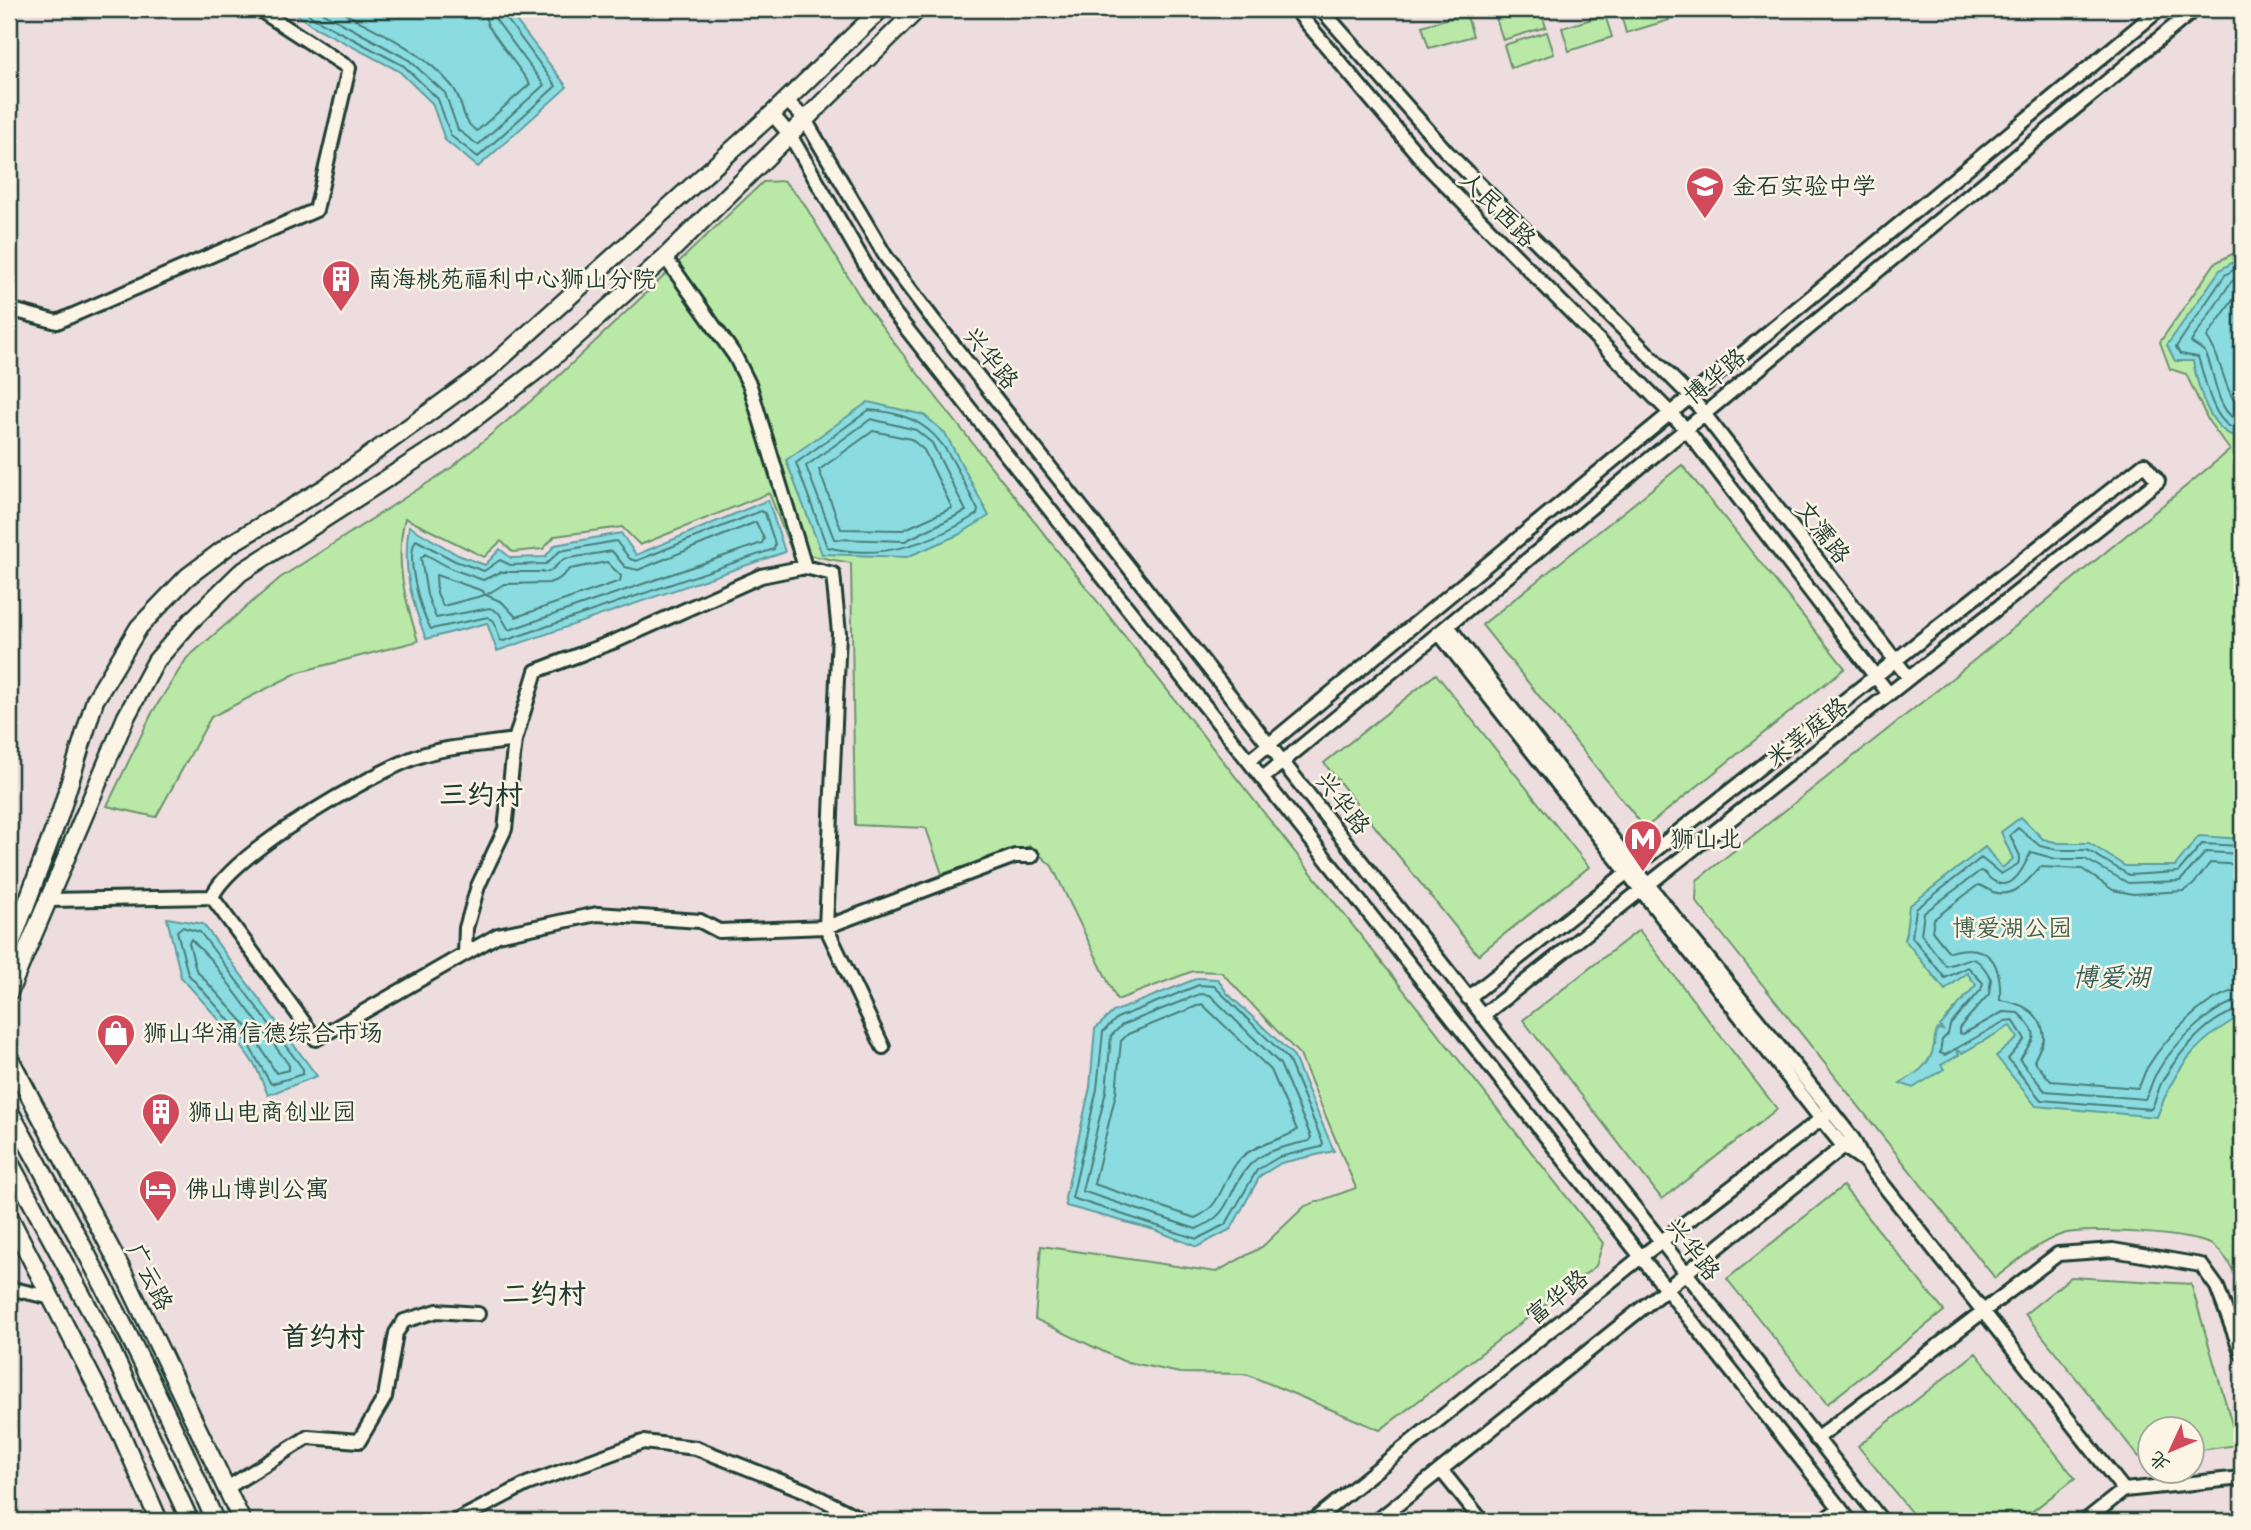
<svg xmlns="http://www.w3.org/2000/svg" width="2251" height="1530" font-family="Caveat,'LXGW WenKai TC',sans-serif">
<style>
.green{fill:#bae9a7;stroke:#6c936e;stroke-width:2}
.water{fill:#8adce1;stroke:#5f9c9c;stroke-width:2}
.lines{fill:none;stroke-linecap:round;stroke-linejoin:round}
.shore{stroke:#4a7d79;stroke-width:2}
.minor-casing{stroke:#1f3d34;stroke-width:18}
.major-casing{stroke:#1f3d34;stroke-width:21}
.minor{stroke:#fcf5e5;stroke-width:12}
.major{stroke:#fcf5e5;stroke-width:16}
.labels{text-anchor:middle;stroke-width:5;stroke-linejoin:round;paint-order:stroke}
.poi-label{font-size:24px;fill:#1f3d34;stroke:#fcf5e5;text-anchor:start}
.street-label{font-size:24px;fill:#1f3d34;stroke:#fcf5e5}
.park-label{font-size:24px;fill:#3e5f4b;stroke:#fcf5e5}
.water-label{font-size:26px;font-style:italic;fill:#345d57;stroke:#fcf5e5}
.quarter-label{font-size:28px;font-weight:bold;fill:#1f3d34;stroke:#fcf5e5}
</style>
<rect width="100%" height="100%" fill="#edddde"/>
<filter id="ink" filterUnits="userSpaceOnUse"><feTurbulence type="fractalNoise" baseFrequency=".0143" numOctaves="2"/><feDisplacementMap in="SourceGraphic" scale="14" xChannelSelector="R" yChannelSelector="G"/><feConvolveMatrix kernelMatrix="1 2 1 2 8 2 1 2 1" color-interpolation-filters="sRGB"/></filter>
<g filter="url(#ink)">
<!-- green -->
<path class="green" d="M1526,9H1540L1546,27L1503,40L1496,18Z
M1628,9H1666L1669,20L1626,33L1620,11Z
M1466,13L1473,36L1429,48L1422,26Z
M1605,15L1612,37L1569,51L1562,28Z
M1547,32L1554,54L1511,68L1504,45Z
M784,181L803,202L862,300L911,365L1603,1243L1596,1266L1380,1430L1246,1374L1180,1373L1123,1361L1035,1319L1041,1246L1216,1272L1262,1247L1305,1206L1356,1188L1300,1055L1221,972L1193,971L1117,1000L1052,866L1030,846L942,874L926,828L855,825L851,563L792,552L769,493L640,545L622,527L555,536L543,549L513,552L501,541L484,557L405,518C394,561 405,599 418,641L299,672L211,717L156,817L107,806L152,713L187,658L280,578L451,468L545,389L763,182Z
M2242,249V1293C2237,1277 2229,1258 2215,1247C2198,1233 2086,1227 2063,1234C2038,1242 2015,1263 1995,1278L1696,901L1697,880L1945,684L2230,450L2209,422L2186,374L2170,369L2160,342L2215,263Z
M1682,465L1845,668L1645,828L1482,625Z
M1436,674L1589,867L1478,955L1324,763Z
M1639,930L1777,1109L1662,1199L1523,1020Z
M1843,1186L1944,1311L1827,1404L1727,1279Z
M2071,1277L2191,1284L2238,1445L2192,1451V1428H2150L2149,1456L2139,1457L2025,1314Z
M1976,1353L2075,1478L2020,1521H1918L1858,1446Z
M2219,1514L2217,1521H2128L2134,1516Z"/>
<!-- water -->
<path class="water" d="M290,9H507L567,87L478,167L445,140L432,103L399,71L311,25Z
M2242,257V438C2210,435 2198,388 2193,361H2175L2167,345L2220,270Z
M868,402L924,415L945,433L989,516L958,535L907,557L822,554L786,460Z
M768,500L785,552L497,651L487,623L426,639C411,599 402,569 409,526L458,555L485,565L500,549L511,558L545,557L555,545L621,533L636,555Z
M2021,817L2043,839L2059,843H2089L2125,866H2175L2199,836L2242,839V1015C2196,1041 2175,1067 2157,1117L2036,1106L1996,1056L2018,1038L2010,1026L1962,1053L1956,1050L1959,1055L1941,1065L1944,1069L1913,1088L1900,1083C1916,1074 1931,1065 1934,1045C1935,1039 1934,1035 1938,1029L1943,1030L1940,1026L1976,985L1967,973L1945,990L1905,940L1909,906L1985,847L2002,868L2013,859L2001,832Z
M167,918L203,924L317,1076L268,1095L256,1067L238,1041L181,977Z
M1198,978L1218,979L1227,993L1293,1055L1334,1151L1281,1163L1260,1176L1231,1229L1197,1247L1155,1230L1066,1206L1065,1198L1090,1087L1095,1029L1113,1012Z"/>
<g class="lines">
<!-- shore -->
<path class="shore" d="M302,9L315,19L404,66L438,99L451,136L478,157L556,86L504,15L502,9
M316,9L409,60L445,93L458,130L478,145L544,85L496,20L493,9
M336,9C377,31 421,49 452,86C464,100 460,121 477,131L530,84L488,26L483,9
M2242,265L2225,275L2176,347L2180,354L2198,357C2206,380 2212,428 2242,431
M2242,275L2231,282L2191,342C2196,347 2204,348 2207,356C2216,377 2216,414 2242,423
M2242,287L2207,337C2223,359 2222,390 2242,411
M869,410C940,414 949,455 978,510L977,514C933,543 880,561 827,547L796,463Z
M871,419L916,430L932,443L966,511L905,541L834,539L806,466Z
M873,431L911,439L924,450L952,508L903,530L841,529L819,470Z
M761,511L765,513L775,544L774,549L504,641L500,640L494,621L488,617L431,629C420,611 405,557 416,540L455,561L484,571L500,560L510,565L546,564L560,551L616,541L630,559L636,561Z
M756,522L764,539L762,543L509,630L499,613L490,608L436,618L427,595L421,558L425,554L452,569L483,580L501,572H549L564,559L612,551L625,567L638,570Z
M607,562L621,576L620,581L516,617L502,602L486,595L504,584L549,583L559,579L570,569Z
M436,575L483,591L485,595L443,606L437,593Z
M2242,846L2202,844L2178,872L2129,875L2087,850H2058L2040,846L2018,828L2010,835L2020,856L2018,864L2001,874L1981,858L1916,909L1912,937L1945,978L1968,967L1983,983L1981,990L1950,1025L1948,1034L1942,1040L1940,1053L1945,1055L2005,1021L2013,1020L2025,1039L2008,1059L2041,1100L2151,1109C2157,1099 2158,1087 2164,1078C2179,1053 2212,1013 2242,1010
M2242,854L2206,852L2180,881L2128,883L2085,859H2056L2031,852C2025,863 2014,895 1992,880C1986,876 1987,872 1980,871L1924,913L1921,934L1946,966C1970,961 1974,948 1991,979L1989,994L1959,1028V1033L1963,1034L2003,1012L2018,1013C2045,1038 2031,1038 2020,1060L2045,1091L2145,1099C2150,1092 2151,1082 2156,1074C2170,1049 2212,1003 2242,1001
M2242,865L2210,863L2193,885L2184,891L2133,894L2113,890L2082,869L2040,867C2029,880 2014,899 1993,892C1988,890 1984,886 1978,885L1934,919L1932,931L1949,952C1990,941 2002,963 2000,1000C2022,1003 2043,1012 2044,1039L2034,1061L2051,1081L2138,1088C2142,1082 2143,1075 2147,1068C2164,1040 2207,992 2242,990
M182,927L200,932L303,1069V1074L271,1084L244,1037L188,974L177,931Z
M191,939L212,961L289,1065V1070L276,1073L251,1031L196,970L189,943Z
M1199,985L1214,986L1288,1059L1323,1143L1321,1147L1279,1157L1257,1170L1226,1224L1197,1239L1072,1198L1097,1089L1103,1032L1117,1018Z
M1200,994L1210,995L1280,1064L1311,1137L1309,1141C1288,1146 1262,1150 1248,1167C1225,1194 1234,1213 1196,1229L1082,1191L1106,1091L1111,1036L1122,1025Z
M1202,1004L1271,1070L1297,1130C1289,1138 1257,1143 1242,1157C1221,1177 1225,1205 1195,1218L1094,1184L1116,1093L1121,1041L1128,1034Z"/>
<defs>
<path id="minor" d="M1295,9L1429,168L1685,428L1889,694
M1321,9L1446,151L1691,397L1909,678
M787,101L804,118L886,257L935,322C1253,720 1566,1122 1882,1521
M772,114L790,135L891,309L932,361L1850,1521
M665,257L735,356L750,386L805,567
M9,309L57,322L316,210L349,68L258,9
M1448,626L1634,867L1831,1111L1853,1139L1863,1159L2124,1490
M1439,633L1821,1119L1843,1146L1862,1159
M1250,760L2160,9
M1263,778L2195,9
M212,897L316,1039L498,935L597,914L700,921L719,931L826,927L839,633L833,574L805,567L761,576L618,640L536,671L515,740L505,829L478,886L466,928L465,954
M212,897C231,853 372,773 419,756C448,746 485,745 515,740
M48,900L212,897
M1468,998L2144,464L2158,481L1482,1016
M883,1047L826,927L1015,856H1032
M9,1288L52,1298
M1816,1439L2058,1254L2113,1250L2201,1265L2217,1287L2242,1354
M1441,1470L1482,1521
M227,1488L308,1437L359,1441L385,1397L396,1333L404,1321L437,1311L478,1314
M456,1521L527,1484L643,1442L696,1448L806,1491L865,1521
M1313,1521L1642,1256L1825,1116
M1377,1521L1849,1142
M1823,1521L1840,1508
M2085,1521L2124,1490L2242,1478"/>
<path id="major" d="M9,950L60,814L95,700L139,627L187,577L232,543L326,487L489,369L772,114L881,9
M9,992L126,717L156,661L191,621L240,573L445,441L548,362L665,257L918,9
M9,1057L122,1270L242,1521
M9,1110C83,1244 155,1380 215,1521
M9,1161L110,1347L190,1521
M9,1216L122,1436L159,1521"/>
</defs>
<!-- minor casing -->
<use href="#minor" class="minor-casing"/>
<!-- major casing -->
<use href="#major" class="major-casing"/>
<!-- minor -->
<use href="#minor" class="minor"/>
<!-- major -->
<use href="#major" class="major"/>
</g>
</g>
<!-- icons -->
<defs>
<symbol id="school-pin" viewBox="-11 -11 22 30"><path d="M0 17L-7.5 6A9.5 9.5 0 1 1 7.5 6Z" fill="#d1495b" stroke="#fcf5e5"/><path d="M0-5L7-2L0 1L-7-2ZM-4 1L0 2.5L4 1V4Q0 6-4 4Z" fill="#fff"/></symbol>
<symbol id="building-pin" viewBox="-11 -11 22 30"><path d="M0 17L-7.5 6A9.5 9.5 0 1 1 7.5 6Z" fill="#d1495b" stroke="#fcf5e5"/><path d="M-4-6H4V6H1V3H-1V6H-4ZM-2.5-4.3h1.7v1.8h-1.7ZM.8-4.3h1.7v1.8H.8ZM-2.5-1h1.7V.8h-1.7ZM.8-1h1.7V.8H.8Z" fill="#fff"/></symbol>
<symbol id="metro-pin" viewBox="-11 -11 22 30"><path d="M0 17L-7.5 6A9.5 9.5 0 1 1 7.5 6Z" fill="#d1495b" stroke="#fcf5e5"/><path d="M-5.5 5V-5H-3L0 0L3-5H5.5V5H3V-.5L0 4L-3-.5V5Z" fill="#fff"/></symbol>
<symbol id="shop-pin" viewBox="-11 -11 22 30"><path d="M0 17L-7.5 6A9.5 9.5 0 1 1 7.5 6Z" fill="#d1495b" stroke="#fcf5e5"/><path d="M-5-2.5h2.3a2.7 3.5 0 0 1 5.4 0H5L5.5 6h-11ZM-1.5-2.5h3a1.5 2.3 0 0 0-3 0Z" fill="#fff"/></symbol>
<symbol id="hotel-pin" viewBox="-11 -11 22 30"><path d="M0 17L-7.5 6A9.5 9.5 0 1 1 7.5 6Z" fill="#d1495b" stroke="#fcf5e5"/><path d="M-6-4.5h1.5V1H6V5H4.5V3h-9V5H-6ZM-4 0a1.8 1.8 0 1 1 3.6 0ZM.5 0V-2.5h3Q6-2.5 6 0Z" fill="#fff"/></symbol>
</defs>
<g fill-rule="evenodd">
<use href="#school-pin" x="1683" y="164" width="44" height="60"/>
<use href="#building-pin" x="319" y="257" width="44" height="60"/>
<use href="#metro-pin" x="1621" y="817" width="44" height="60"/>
<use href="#shop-pin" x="94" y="1011" width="44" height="60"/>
<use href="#building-pin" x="139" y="1090" width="44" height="60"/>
<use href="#hotel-pin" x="136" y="1167" width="44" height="60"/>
</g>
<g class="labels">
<!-- poi labels -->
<g class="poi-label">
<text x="1732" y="194">金石实验中学</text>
<text x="368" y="287">南海桃苑福利中心狮山分院</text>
<text x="1670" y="847">狮山北</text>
<text x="143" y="1041">狮山华涌信德综合市场</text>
<text x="188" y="1120">狮山电商创业园</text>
<text x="185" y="1197">佛山博剀公寓</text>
</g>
<!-- street labels -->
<g class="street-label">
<text transform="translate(1498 209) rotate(45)" y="8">人民西路</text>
<text transform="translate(991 358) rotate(51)" y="8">兴华路</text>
<text transform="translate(1715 376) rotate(-40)" y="8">博华路</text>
<text transform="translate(1823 532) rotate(52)" y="8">文濡路</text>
<text transform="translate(1807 732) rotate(-38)" y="8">米莘庭路</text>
<text transform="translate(1343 803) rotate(52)" y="8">兴华路</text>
<text transform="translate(1693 1249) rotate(52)" y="8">兴华路</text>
<text transform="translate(150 1277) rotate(63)" y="8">广云路</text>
<text transform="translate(1557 1297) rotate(-39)" y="8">富华路</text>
</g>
<!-- park labels -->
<g class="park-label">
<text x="2012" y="936">博爱湖公园</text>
</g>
<!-- water labels -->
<g class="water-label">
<text x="2111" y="986">博爱湖</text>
</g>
<!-- quarter labels -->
<g class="quarter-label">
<text x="481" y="804">三约村</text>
<text x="544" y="1303">二约村</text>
<text x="323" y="1346">首约村</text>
</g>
</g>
<!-- margin -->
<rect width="2251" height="1530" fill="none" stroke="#fcf5e5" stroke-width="35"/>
<rect x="18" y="18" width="2216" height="1495" fill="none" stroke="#1f3d34" stroke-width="2.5" filter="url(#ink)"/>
<!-- north arrow -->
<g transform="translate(2171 1450) rotate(226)"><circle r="33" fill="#fcf5e5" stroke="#a4ab9e" stroke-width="2"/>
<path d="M0-5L12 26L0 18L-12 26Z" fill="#d1495b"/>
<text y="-10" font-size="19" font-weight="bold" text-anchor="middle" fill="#1f3d34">北</text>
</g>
</svg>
